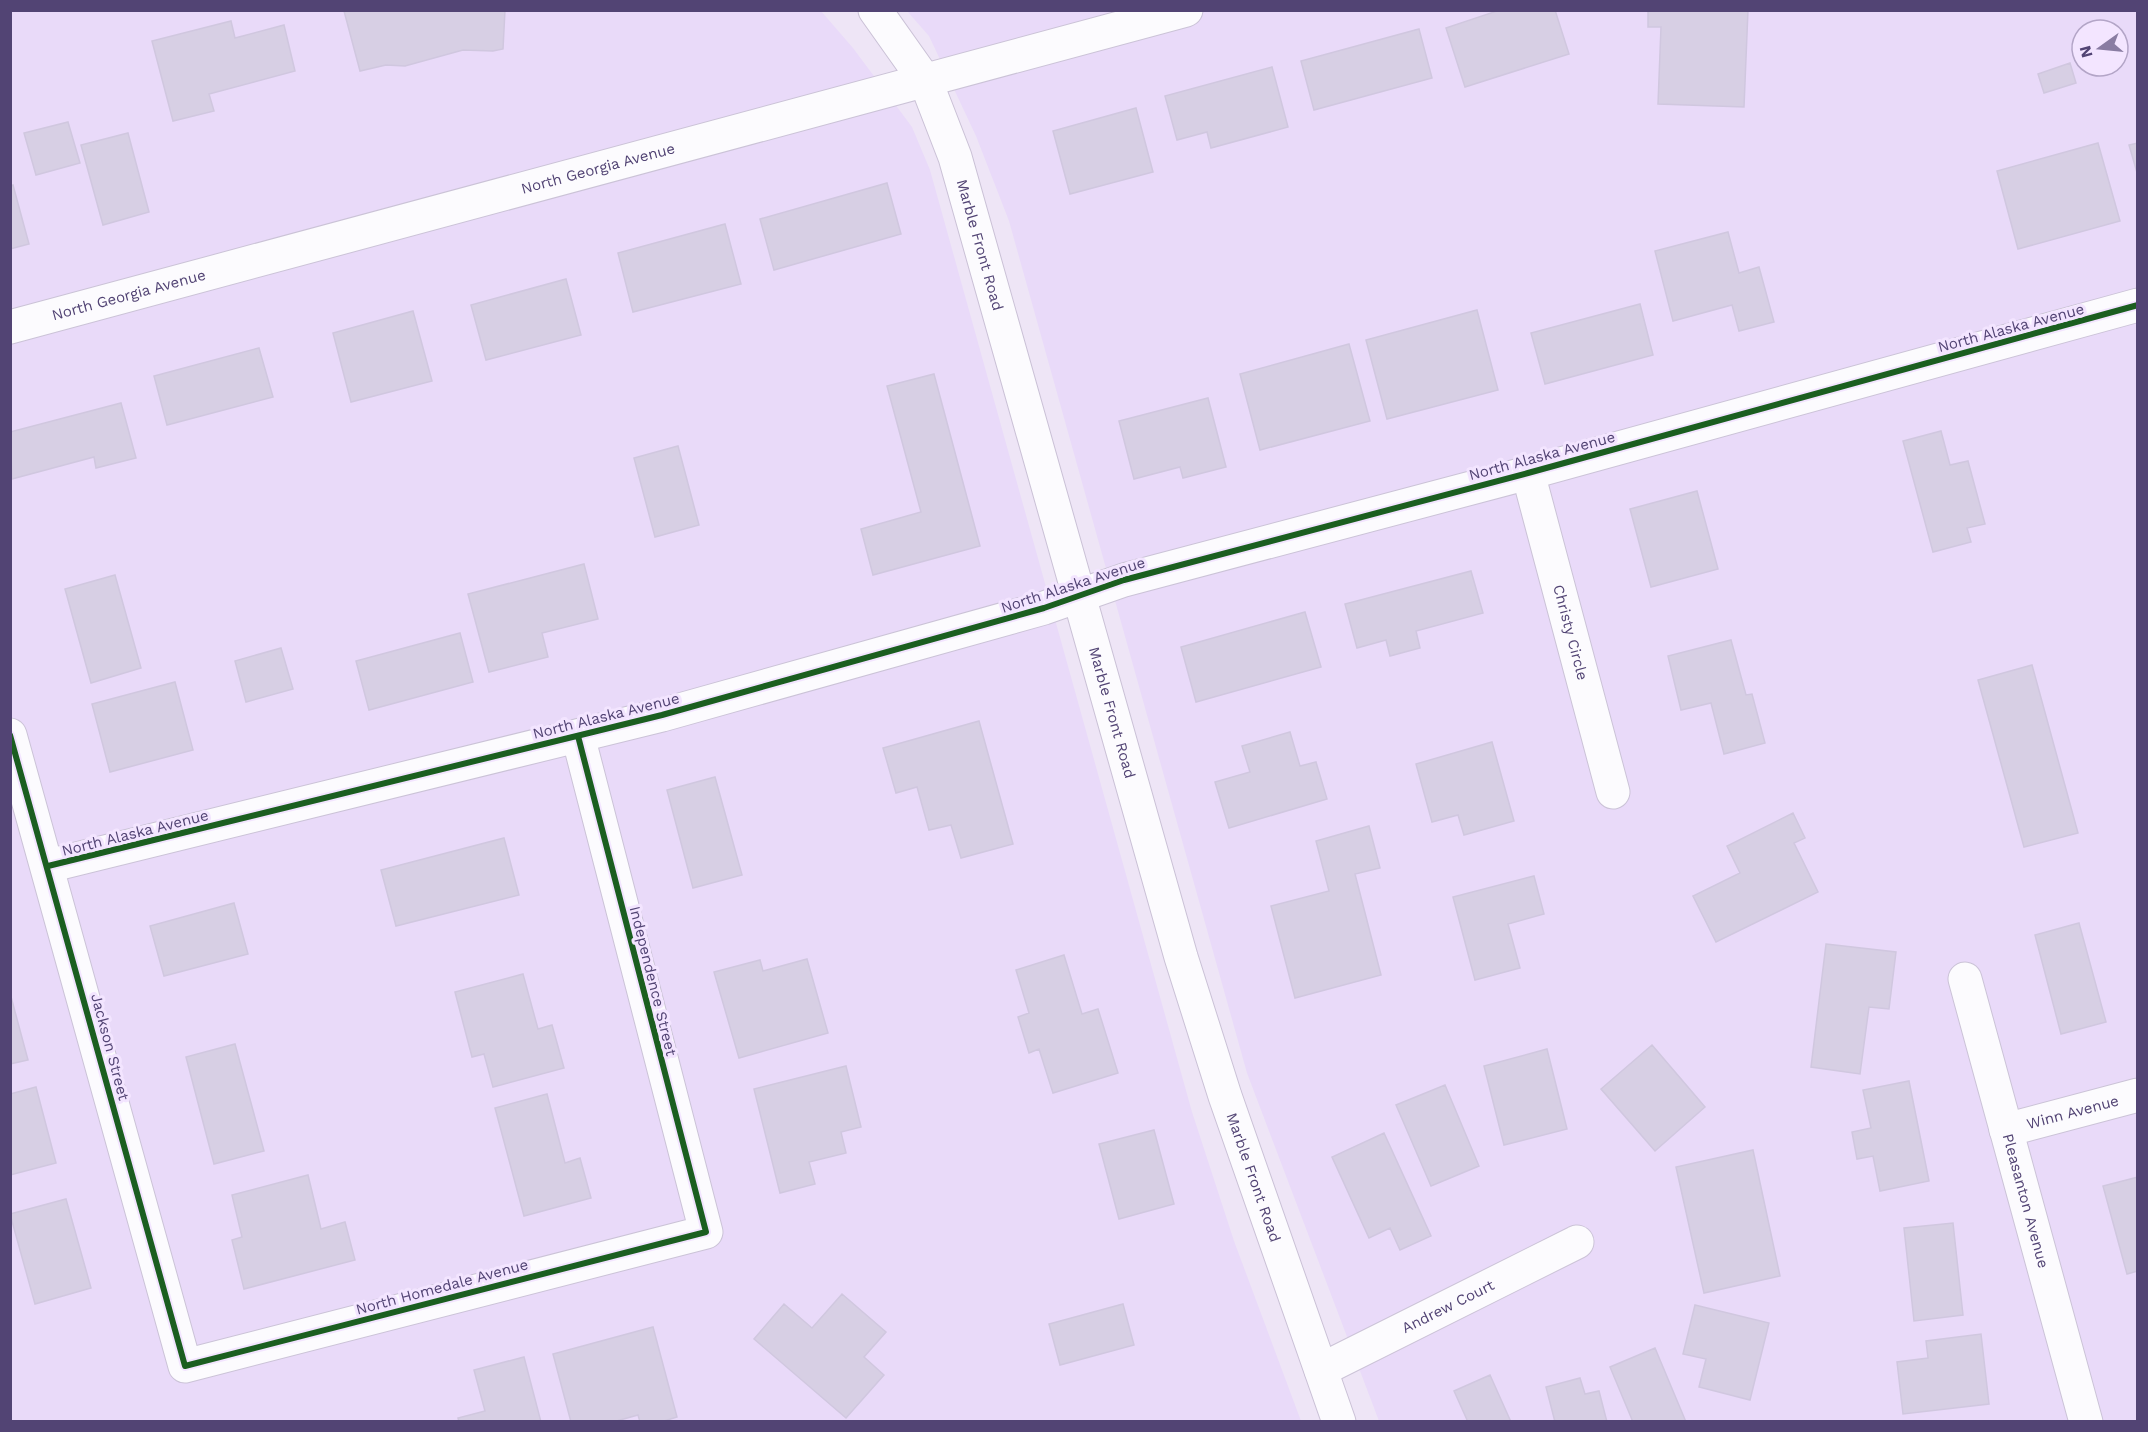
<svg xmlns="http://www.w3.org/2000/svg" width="2148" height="1432" font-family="'Work Sans',sans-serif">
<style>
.residential{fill:#e9daf9;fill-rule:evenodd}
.building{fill:#d7cfe4;stroke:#d0c7df;stroke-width:1.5}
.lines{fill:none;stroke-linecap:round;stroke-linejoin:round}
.street-casing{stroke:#cbc3d7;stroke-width:35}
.secondary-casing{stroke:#cac1d6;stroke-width:35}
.street{stroke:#fcfbfe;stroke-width:33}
.secondary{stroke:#fcfbfe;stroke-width:33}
.cycleway-casing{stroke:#f3e5ff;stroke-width:10}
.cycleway{stroke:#1b5e20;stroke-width:6}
.labels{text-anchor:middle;stroke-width:6;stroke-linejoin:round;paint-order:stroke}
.street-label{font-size:15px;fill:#524474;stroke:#f3e5ff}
</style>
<rect width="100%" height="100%" fill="#eee5f6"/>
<!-- residential -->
<path class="residential" d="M10,11H821L853,48L912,127L930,170L1192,1112L1234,1241L1301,1421H11Z
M907,11H2137V1421H1379L1247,1073L1009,221L976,136L929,36ZM2082,30H2118V66H2082Z"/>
<!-- building -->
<path class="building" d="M505,10L503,49L493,51L463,50L405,66L386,65L360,71L344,11Z
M1500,10H1555L1569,54L1465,87L1446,28Z
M1648,10H1748L1744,107L1658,104L1661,27H1648Z
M231,21L235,38L284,25L295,71L209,94L214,111L173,121L152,41Z
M1419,29L1432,78L1314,110L1301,61Z
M2070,63L2076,83L2044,93L2038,74Z
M1272,67L1288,127L1211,148L1207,132L1177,140L1165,96Z
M1136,108L1153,172L1070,194L1053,131Z
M68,122L80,163L36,175L24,133Z
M128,133L149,212L103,225L81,145Z
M2098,143L2120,221L2018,249L1997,171Z
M2138,143V176L2129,145Z
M887,183L901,234L774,270L760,219Z
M13,185L29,244L10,249V186Z
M725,224L741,284L633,312L618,253Z
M1728,232L1739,273L1759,267L1774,322L1739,331L1732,305L1673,321L1655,251Z
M566,279L581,335L486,360L471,305Z
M1640,304L1653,355L1545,384L1531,333Z
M1477,310L1498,390L1387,419L1366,340Z
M413,311L432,381L351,402L333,333Z
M1349,344L1370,421L1260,450L1240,374Z
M259,348L273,397L167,425L154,376Z
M934,374L980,546L873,575L861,529L921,512L887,386Z
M1208,398L1226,467L1183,478L1180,467L1134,479L1119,421Z
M121,403L136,458L96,468L94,457L12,479L10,432Z
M1941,431L1950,465L1968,461L1985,524L1967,528L1971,542L1933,552L1903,441Z
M678,446L699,525L655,537L634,458Z
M1697,491L1718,569L1651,587L1630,509Z
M584,564L598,619L542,633L548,657L489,672L468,594Z
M1471,571L1483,613L1416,631L1420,648L1390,656L1386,640L1357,648L1345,604Z
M115,575L141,668L91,683L65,589Z
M1305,612L1321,667L1196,702L1181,647Z
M460,633L473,682L369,710L356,661Z
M1731,640L1746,695L1752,694L1765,743L1724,754L1711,703L1681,710L1668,656Z
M281,648L293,689L246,702L235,661Z
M2032,665L2078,833L2024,847L1978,680Z
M175,682L193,750L110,772L92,704Z
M979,721L1013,844L961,858L951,825L929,830L917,787L896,793L883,748Z
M1290,732L1300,766L1316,762L1327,799L1229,828L1215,782L1250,772L1242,746Z
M1492,742L1514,821L1464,835L1458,815L1432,822L1416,764Z
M715,777L742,875L693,888L667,790Z
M1793,813L1805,838L1794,843L1818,892L1716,942L1693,896L1740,873L1727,846Z
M1369,826L1380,868L1355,874L1381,975L1295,998L1271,906L1329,891L1316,841Z
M504,838L519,895L396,926L381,870Z
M1534,876L1544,914L1508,924L1520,968L1475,980L1453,897Z
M234,903L248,954L164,976L150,926Z
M2079,923L2106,1022L2061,1034L2035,935Z
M1826,944L1896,952L1889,1009L1869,1007L1860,1074L1811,1067Z
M1064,955L1082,1014L1098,1009L1118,1073L1053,1093L1039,1049L1029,1053L1018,1017L1029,1013L1016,970Z
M807,959L828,1033L739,1058L714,972L760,960L763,971Z
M523,974L538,1029L552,1025L564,1068L493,1087L484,1054L472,1057L455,992Z
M10,993L28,1060L10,1064Z
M235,1044L264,1151L214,1164L186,1057Z
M1652,1045L1705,1107L1655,1151L1601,1089Z
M1547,1049L1567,1129L1504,1145L1484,1066Z
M846,1066L861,1127L841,1132L846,1153L809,1162L815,1184L780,1193L754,1089Z
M1909,1081L1929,1181L1880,1191L1873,1156L1857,1159L1852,1132L1871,1128L1863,1090Z
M1445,1085L1479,1166L1431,1186L1396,1105Z
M36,1087L56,1163L10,1175V1094Z
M547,1094L565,1163L580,1158L591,1198L524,1216L495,1108Z
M1154,1130L1174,1204L1119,1219L1099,1144Z
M1384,1133L1431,1236L1400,1250L1390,1228L1369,1238L1332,1157Z
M1753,1150L1780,1276L1704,1293L1676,1167Z
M308,1175L321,1229L345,1222L355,1260L244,1289L232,1240L242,1237L232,1195Z
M2138,1177V1271L2127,1274L2103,1186Z
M66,1199L91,1288L35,1304L10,1214Z
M1953,1223L1963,1315L1914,1321L1904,1228Z
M842,1294L886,1332L864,1357L884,1375L846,1418L754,1339L784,1304L812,1328Z
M1123,1304L1134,1345L1060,1365L1049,1324Z
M1695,1305L1769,1323L1750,1400L1699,1387L1706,1359L1683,1354Z
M653,1327L677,1417L661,1422H640L638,1415L613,1422H571L553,1354Z
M1981,1334L1989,1404L1903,1414L1897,1362L1928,1358L1926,1341Z
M1655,1348L1686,1422H1633L1610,1367Z
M524,1357L541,1422H459L458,1418L485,1411L474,1370Z
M1490,1375L1511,1422H1468L1454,1391Z
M1580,1378L1585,1394L1599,1391L1607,1422H1555L1546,1387Z"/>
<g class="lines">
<defs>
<g id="street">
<path id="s1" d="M10,327L1186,10"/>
<path id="s2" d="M1528,473L1613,792"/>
<path d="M10,735L185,1366L706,1232L578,736"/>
<path d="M48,866L662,715L1044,608L1124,580L1528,473L2138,305"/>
<path id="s3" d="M1965,979L2086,1422"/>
<path id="s4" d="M2006,1130L2138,1095"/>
<path id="s5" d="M1321,1370L1577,1242"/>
</g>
<g id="secondary">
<path id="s6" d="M875,10L926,82L955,157L1181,957L1225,1096L1339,1422"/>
</g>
</defs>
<!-- street casing -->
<use href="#street" class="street-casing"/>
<!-- secondary casing -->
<use href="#secondary" class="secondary-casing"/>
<!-- street -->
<use href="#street" class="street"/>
<!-- secondary -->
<use href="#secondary" class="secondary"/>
<defs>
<path id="cycleway" d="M10,735L185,1366L706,1232L578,736
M48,866L662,715L1044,608L1124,580L1528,473L2138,305"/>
</defs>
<!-- cycleway casing -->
<use href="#cycleway" class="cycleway-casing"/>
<!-- cycleway -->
<use href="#cycleway" class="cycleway"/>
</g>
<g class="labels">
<!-- street labels -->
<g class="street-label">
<text dy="5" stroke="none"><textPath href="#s1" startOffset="609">North Georgia Avenue</textPath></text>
<text dy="5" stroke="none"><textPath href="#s6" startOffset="260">Marble Front Road</textPath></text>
<text dy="5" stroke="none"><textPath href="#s1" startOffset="123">North Georgia Avenue</textPath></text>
<text transform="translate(2011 328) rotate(-15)" y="5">North Alaska Avenue</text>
<text transform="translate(1542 456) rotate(-15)" y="5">North Alaska Avenue</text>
<text transform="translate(1073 585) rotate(-18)" y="5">North Alaska Avenue</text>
<text dy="5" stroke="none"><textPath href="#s2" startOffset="165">Christy Circle</textPath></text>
<text dy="5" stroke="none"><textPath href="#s6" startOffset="746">Marble Front Road</textPath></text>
<text transform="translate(606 716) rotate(-14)" y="5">North Alaska Avenue</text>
<text transform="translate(135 833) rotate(-14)" y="5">North Alaska Avenue</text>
<text transform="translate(653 981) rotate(76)" y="5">Independence Street</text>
<text transform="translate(110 1047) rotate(75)" y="5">Jackson Street</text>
<text dy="5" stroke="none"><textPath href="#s4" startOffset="69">Winn Avenue</textPath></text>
<text dy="5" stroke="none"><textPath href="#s6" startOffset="1232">Marble Front Road</textPath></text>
<text dy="5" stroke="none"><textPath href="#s3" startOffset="230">Pleasanton Avenue</textPath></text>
<text transform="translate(442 1287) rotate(-15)" y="5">North Homedale Avenue</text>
<text dy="5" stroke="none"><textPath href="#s5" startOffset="142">Andrew Court</textPath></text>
</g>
</g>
<!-- border -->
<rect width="2148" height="1432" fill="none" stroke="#524474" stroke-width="24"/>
<!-- north arrow -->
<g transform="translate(2100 48) rotate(255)"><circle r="28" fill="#f3e5ff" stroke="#b3a5c7" stroke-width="1.5"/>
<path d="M0-4.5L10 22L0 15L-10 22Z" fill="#897ca2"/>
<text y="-9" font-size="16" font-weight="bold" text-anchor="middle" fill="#524474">N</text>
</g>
</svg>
